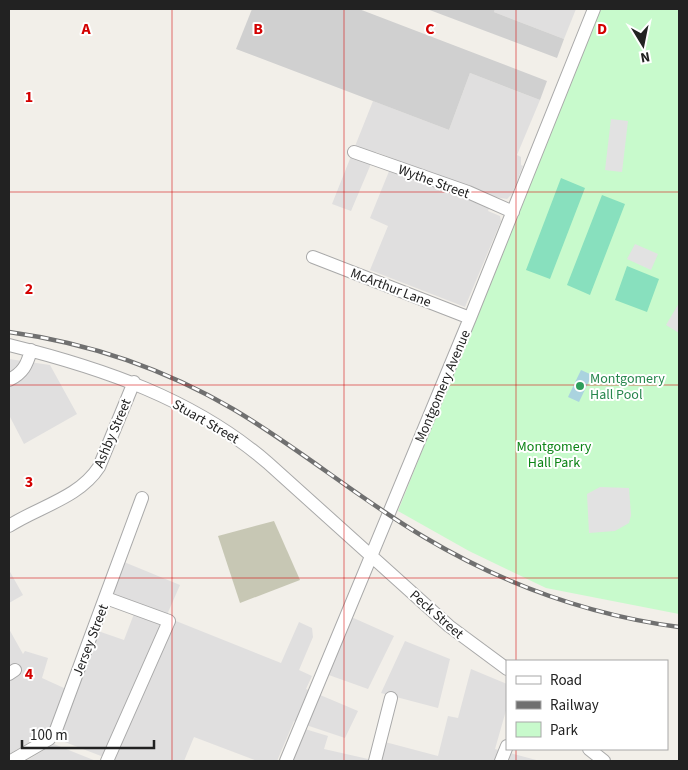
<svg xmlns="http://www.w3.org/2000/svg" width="688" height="770" font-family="'Source Sans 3',sans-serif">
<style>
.residential{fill:#e0dfdf}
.religious{fill:#d0d0d0}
.construction{fill:#c7c7b4}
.park{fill:#c8facc}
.pitch{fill:#88e0be}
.parking{fill:#e2e2e2}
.water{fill:#aad3df}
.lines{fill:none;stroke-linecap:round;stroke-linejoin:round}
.minor-casing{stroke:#a9a9a9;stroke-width:14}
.minor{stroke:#fff;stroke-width:12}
.rail-casing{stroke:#707070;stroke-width:4.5}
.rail{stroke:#fff;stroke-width:2.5;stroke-dasharray:8;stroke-linecap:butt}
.grid{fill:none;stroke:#d40000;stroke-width:1;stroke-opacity:0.55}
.leisure-dot{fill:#2e9e5b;stroke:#fff;stroke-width:2}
.labels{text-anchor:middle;stroke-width:4;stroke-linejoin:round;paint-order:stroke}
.street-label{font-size:14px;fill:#222;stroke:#fff}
.leisure-label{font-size:14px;fill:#27864d;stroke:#fff;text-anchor:start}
.park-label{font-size:14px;fill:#0c8416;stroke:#fff}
.grid-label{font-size:16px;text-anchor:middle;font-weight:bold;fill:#d40000;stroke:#fff;stroke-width:4;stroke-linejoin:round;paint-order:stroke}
</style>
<rect width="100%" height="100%" fill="#f2efe9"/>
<!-- residential -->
<path class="residential" d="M495,9H576L564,39L494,12Z
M470,73L540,100L517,155L521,157V165L523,166L512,194L507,199L494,197L488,211L500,216L501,221L465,307L370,270L388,226L370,218L394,159L376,152L351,211L332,204L373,101L449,130Z
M9,359L50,365L77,414L24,444L9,415Z
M124,562L180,585L166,617L281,663L299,622L312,628L313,637L299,670L312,676L306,689L358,711L345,738L294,721L277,761H257L194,737L184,761H114L44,734L9,754V629L23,654L25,651L48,658L42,678L75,693L98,631L124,640L137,606L110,598Z
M9,570L23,595L9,603Z
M349,616L394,636L368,689L326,674Z
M405,641L450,659L438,708L381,693Z
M471,669L507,684V707L495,749L540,761H379L385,742L438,756L448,716L458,718Z
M305,729L328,736L324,749L377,761H292Z
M54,744L76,753L96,761H26Z"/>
<!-- religious -->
<path class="religious" d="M252,9H359L547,81L540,100L470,73L449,130L236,49Z
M427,9H495L494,12L564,39L557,58Z"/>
<!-- construction -->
<path class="construction" d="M274,521L300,580L240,603L218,536Z"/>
<!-- park -->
<path class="park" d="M599,9H679V614L546,588L469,551L398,511Z"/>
<!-- pitch -->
<path class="pitch" d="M561,178L585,188L550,279L526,270Z
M602,195L625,204L590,295L567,285Z
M627,266L659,279L647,312L615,300Z"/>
<!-- parking -->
<path class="parking" d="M611,119L628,121L622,172L605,170Z
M635,244L658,254L651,270L627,259Z
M679,303V333L666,325Z
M600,487L629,488L631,515L629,523L615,531L589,533L587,494Z"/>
<!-- water -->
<path class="water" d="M581,370L592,375L579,402L568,397Z"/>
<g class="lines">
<defs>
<path id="minor" d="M354,152L468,192L513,212
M313,257L470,318
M9,345C102,368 194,399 268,463L449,626L507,669
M9,380C23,373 27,365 31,350
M9,526C38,507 79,498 99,467L134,382
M106,598L169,621L107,761
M9,674L15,670
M589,749L604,761
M11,761L49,739L56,730L142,498
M286,761L470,318L594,9
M375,761L391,698
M501,761L507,746"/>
</defs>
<!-- minor casing -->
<use href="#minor" class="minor-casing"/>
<!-- minor -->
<use href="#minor" class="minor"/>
<defs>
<path id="rail" d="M9,332C88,343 163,368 233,409C299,448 358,498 424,537C503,584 589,615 679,627"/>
</defs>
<!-- rail casing -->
<use href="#rail" class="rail-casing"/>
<!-- rail -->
<use href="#rail" class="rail"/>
</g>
<!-- grid -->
<path class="grid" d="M172,9V761M344,9V761M516,9V661M9,192H679M9,385H679M9,578H679M516,749V761"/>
<!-- markers -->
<circle class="leisure-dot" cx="580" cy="386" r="5"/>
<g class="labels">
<!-- street labels -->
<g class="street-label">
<text transform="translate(434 181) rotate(20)" y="5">Wythe Street</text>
<text transform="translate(391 287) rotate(21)" y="5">McArthur Lane</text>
<text transform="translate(442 386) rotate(-67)" y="5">Montgomery Avenue</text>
<text transform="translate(206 421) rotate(30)" y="5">Stuart Street</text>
<text transform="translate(112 433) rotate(-67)" y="5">Ashby Street</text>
<text transform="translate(437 614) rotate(41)" y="5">Peck Street</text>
<text transform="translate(90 640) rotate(-69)" y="5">Jersey Street</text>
</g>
<!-- leisure labels -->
<g class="leisure-label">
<text x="590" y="383">Montgomery<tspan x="590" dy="16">Hall Pool</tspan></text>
</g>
<!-- park labels -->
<g class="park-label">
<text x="554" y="451">Montgomery<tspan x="554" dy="16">Hall Park</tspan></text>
</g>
</g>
<g class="grid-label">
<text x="86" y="34">A</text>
<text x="258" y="34">B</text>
<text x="430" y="34">C</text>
<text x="602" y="34">D</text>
<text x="29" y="102">1</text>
<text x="29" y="294">2</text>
<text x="29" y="487">3</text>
<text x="29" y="679">4</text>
</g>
<!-- border -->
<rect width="688" height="770" fill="none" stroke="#222222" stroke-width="20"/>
<!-- legend -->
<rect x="506" y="660" width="162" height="90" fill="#ffffff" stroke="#a7a7a7"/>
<rect x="516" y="676" width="25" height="8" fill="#ffffff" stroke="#a7a7a7"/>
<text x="550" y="685" font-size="15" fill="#222222">Road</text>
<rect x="516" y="701" width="25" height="8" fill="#707070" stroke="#a7a7a7"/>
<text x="550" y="710" font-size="15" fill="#222222">Railway</text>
<rect x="516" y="722" width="25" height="15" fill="#c8facc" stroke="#a7a7a7"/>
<text x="550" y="735" font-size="15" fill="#222222">Park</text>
<!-- north arrow -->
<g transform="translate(643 45) rotate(170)" stroke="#ffffff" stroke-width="4" paint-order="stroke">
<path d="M0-4L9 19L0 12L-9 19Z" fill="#222222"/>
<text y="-8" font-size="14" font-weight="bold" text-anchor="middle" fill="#222222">N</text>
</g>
<!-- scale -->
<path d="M22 740v8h132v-8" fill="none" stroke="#222222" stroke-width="2.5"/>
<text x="30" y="740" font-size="15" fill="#222222" stroke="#ffffff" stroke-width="4" paint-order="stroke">100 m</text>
</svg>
